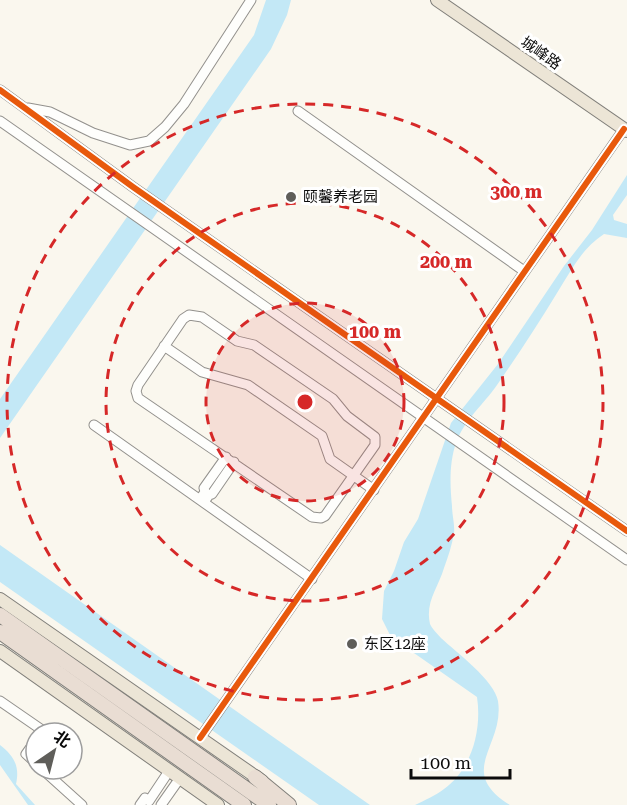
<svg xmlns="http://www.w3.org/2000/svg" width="627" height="805" font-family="'Roboto Serif','Noto Sans SC',serif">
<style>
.water{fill:#c3e8f6}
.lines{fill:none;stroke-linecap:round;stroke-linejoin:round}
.minor-casing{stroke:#93918d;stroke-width:11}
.major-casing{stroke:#807f7a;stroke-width:14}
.highway-casing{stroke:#807f7a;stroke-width:16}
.minor{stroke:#fefefc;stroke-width:9}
.major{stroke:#ece5d6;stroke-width:12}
.highway{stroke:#e9ddd3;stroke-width:14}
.cycleway-casing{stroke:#fff;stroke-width:10}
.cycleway{stroke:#e8590c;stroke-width:6}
.ring{fill:none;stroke:#d62828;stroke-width:3;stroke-dasharray:10 8}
.poi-dot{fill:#5f5e5a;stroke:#fff;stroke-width:2}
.labels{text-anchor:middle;stroke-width:6;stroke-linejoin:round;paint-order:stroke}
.street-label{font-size:15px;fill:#0b0b0b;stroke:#fff}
.poi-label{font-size:15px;fill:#0b0b0b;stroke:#fff;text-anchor:start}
.centre{fill:#d62828;stroke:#fff;stroke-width:3}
.ring-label{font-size:18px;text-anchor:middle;font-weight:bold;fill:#d62828;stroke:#fff;stroke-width:6;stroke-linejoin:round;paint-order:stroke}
</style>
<rect width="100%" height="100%" fill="#faf7ee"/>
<!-- water -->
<path class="water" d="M266,0H291L287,15L271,49L0,438V399L254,35Z
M627,175V195L613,215L614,220L627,224V238L604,234C581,249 571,271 557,293C538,324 518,355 497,385C484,404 464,420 456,443C449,463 450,486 452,506C452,515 455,525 454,533C452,545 448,557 444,568C438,588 425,602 430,624C432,629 437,633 441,638C456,652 495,681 498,701C505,746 455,771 510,805H415C425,800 435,796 444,789C472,769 482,730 477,697L391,637L382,619L384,591L394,571L404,542L418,519L451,423L498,364L564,266L592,230Z
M0,545L370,805H319L0,582Z
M0,745C14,756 20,766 16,784L35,805H28L0,765Z"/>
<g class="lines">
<defs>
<path id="minor" d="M0,90L133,187L627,531
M28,108L50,112L93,133L130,145L149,141L165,127L184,104L251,0
M298,111L524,271
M0,121L627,560
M189,315L202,317L237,341L254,345L333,399L347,416L375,437V445L325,516L321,518L312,517L138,398L136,391L138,385L183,319Z
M164,346L202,372L248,385L322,436L330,459L374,490
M94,425L312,579
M200,499L205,492L204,488L226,457
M204,502L209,495L212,494L234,462
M0,701L42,730L40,733
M200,738L624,129
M36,740L26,754L36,763
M42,769L82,805
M140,805L145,798L149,801L169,771
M161,805L180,778"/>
<path id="major" d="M437,0L627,131
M0,599L262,781
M0,651L218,805"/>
<path id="highway" d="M0,615L269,805
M0,632L244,805
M255,777L289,805"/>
</defs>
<!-- minor casing -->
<use href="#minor" class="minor-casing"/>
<!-- major casing -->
<use href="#major" class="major-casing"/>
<!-- highway casing -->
<use href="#highway" class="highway-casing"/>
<!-- minor -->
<use href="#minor" class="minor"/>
<!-- major -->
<use href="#major" class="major"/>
<!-- highway -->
<use href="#highway" class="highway"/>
<defs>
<path id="cycleway" d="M0,90L133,187L627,531
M200,738L624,129"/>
</defs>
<!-- cycleway casing -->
<use href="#cycleway" class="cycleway-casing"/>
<!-- cycleway -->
<use href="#cycleway" class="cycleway"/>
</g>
<!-- distance rings -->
<circle cx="305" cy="402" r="99" fill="#d62828" fill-opacity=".12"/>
<g class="ring">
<circle cx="305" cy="402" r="99"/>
<circle cx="305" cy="402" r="199"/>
<circle cx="305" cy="402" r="298"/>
</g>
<!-- markers -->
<g class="poi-dot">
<circle cx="291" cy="197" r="6"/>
<circle cx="352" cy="644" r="6"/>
</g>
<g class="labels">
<!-- street labels -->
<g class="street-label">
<text transform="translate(541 53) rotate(35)" y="5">城峰路</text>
</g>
<!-- poi labels -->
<g class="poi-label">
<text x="303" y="202">颐馨养老园</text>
<text x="364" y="649">东区12座</text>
</g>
</g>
<circle cx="305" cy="402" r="9" class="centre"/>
<g class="ring-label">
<text x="516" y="198">300 m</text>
<text x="446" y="268">200 m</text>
<text x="375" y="338">100 m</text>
</g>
<!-- north arrow -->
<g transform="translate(54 751) rotate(35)"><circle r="28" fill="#ffffff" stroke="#9d9d9d" stroke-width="1.5"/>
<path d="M0-4.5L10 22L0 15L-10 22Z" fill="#5f5e5a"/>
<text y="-9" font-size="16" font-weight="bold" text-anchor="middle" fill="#0b0b0b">北</text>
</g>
<!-- scale -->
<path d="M411 769v9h99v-9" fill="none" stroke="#0b0b0b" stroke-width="3"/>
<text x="420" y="769" font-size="18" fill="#0b0b0b" stroke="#ffffff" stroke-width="4.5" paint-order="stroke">100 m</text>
</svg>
